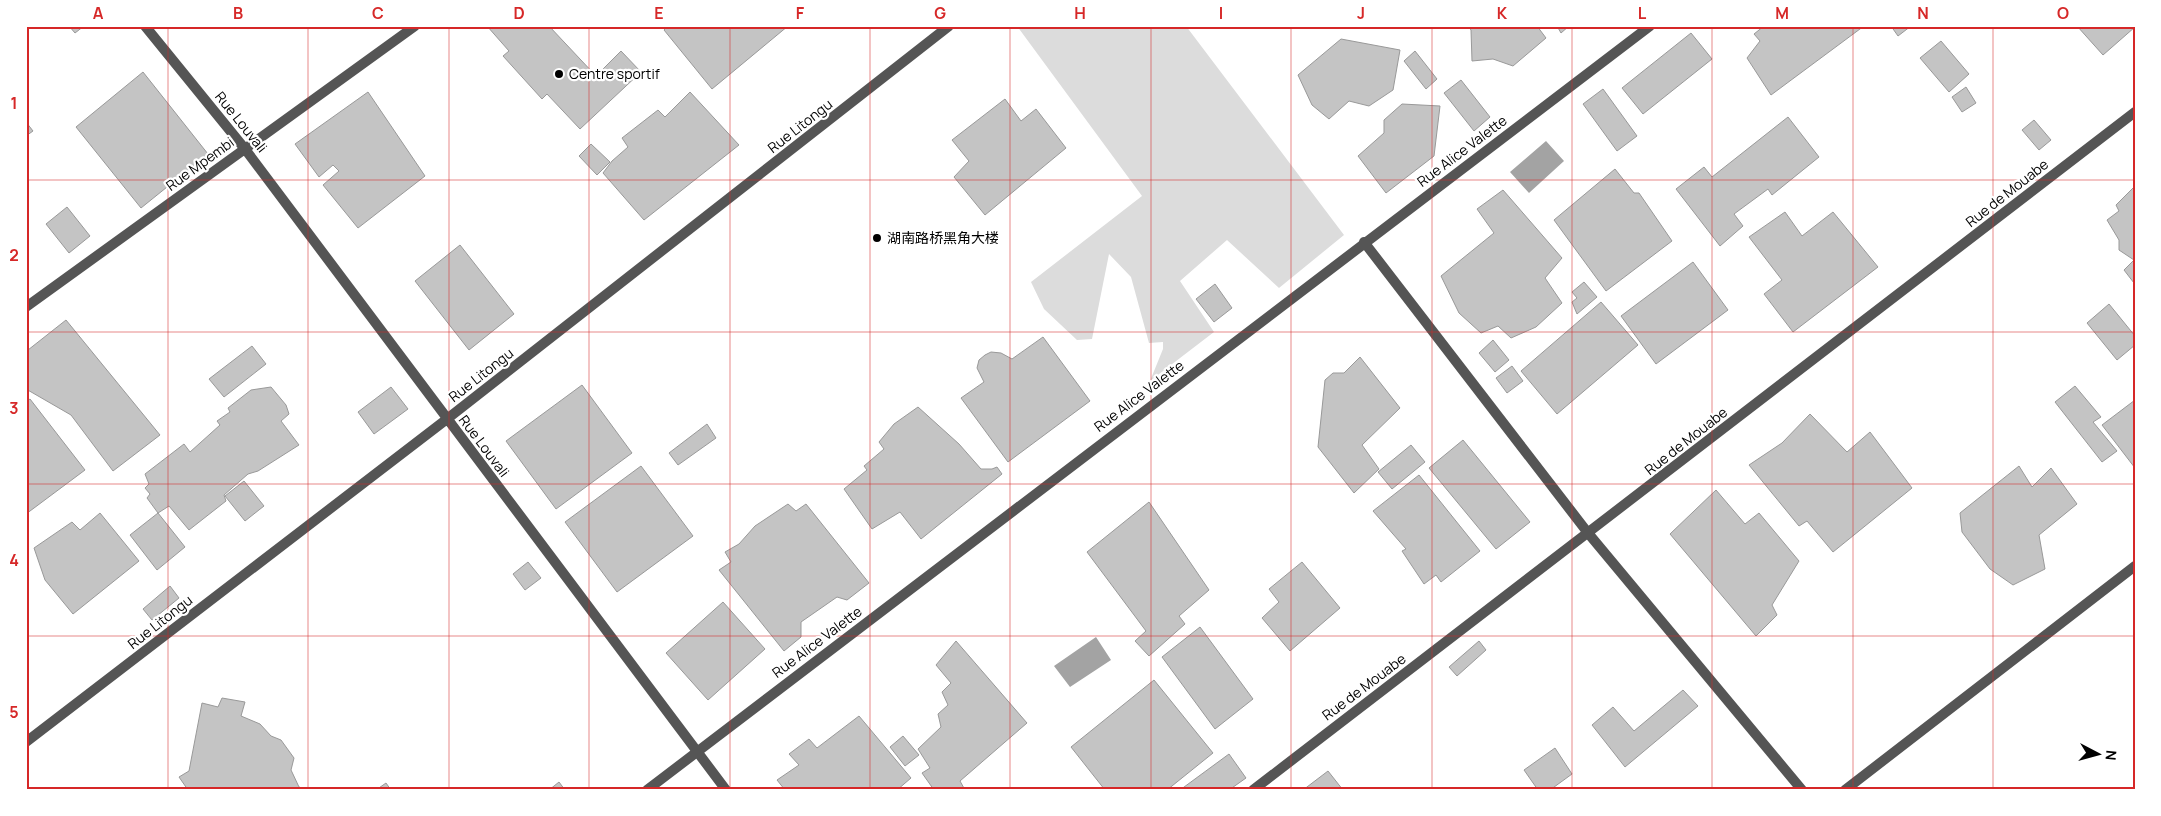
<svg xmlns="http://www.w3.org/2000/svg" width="2161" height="816" font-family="Manrope,'Noto Sans SC',sans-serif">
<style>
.green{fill:#dcdcdc}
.water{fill:#a3a3a3}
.building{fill:#c4c4c4;stroke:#999}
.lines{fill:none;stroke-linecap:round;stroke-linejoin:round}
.minor{stroke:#555;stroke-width:10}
.grid{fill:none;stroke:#d62828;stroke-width:1;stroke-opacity:0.55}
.poi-dot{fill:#000;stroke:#fff;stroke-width:2}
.labels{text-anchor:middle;stroke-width:4.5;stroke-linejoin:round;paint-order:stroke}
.poi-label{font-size:14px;fill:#000;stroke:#fff;text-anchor:start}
.street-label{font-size:14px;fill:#000;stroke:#fff}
.neatline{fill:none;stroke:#d62828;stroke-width:2}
.grid-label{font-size:16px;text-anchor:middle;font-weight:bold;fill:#d62828}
</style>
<rect width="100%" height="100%" fill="#fff"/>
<!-- green -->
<path class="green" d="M1017,26H1186L1344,235L1279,288L1227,240L1180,281L1214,332L1150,381L1163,349V342L1149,343L1131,277L1109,254L1092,339L1077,340L1044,309L1031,282L1142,196Z"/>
<!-- water -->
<path class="water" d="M1546,141L1564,161L1529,193L1510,172Z
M1096,637L1111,660L1070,687L1054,666Z"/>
<!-- building -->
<path class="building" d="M69,26H84L75,33Z
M487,26H549L596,76L621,51L641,72L580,129L547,94L542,99L503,56L509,51Z
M668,26H788L712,89L664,30Z
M1468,26H1537L1546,38L1513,66L1493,59L1472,61L1471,30Z
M1557,26H1569L1561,33Z
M1764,26H1864L1771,95L1747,58L1760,41L1754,34Z
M1891,26H1911L1898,36Z
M2077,26H2135V27L2103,55Z
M1691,33L1712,59L1643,114L1622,88Z
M1341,39L1400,50L1393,90L1369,106L1349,101L1329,119L1312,105L1298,75Z
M1941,41L1969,74L1949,92L1920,58Z
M1415,51L1437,79L1426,89L1404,61Z
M143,72L208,154L141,208L76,127Z
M1461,80L1490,117L1474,131L1444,93Z
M1966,87L1976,103L1962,112L1952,97Z
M1603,89L1637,136L1617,151L1583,104Z
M368,92L425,176L358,228L323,185L339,171L333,165L319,177L295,144Z
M690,92L739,145L644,220L603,173L612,161L628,147L622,138L658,110L665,117Z
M1005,99L1021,121L1036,109L1066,148L985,215L954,177L969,161L952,140Z
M1402,104L1440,106L1434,156L1386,193L1358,156L1384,133V120Z
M1788,117L1819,157L1772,195L1768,189L1734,214L1743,226L1720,246L1676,189L1704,167L1712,177Z
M2034,120L2051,140L2039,150L2022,130Z
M26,122L33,131L26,136Z
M591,144L610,162L597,175L579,156Z
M1615,169L1634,193H1639L1672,241L1606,291L1554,220Z
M2135,186V283H2134L2124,270L2134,260L2119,250V240L2107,220L2119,211L2116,205Z
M1503,190L1562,258L1545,278L1562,303L1536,327L1511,338L1498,326L1481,333L1459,313L1441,276L1494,233L1477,209Z
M67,207L90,236L69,253L46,224Z
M1785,212L1802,236L1833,212L1878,267L1793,332L1764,294L1782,280L1749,237Z
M460,245L514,314L469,350L415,281Z
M1693,262L1728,310L1656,364L1621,316Z
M1584,282L1597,297L1577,314L1572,302L1577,298L1572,292Z
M1215,284L1232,308L1214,322L1196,299Z
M1601,302L1638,345L1557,414L1521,371Z
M2109,304L2135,336V345L2117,360L2087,323Z
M66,320L160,435L113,471L71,415L26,389V347L28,350Z
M1043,337L1090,401L1008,462L961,398L984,382L977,368L979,360L985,355L991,352L1001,353L1012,359Z
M1493,340L1509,360L1495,372L1479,353Z
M252,346L266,364L224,397L209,379Z
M1360,357L1400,408L1362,445L1379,469L1354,493L1318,447L1325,380L1333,373H1344Z
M1512,366L1523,381L1507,393L1496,378Z
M582,385L632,453L556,509L506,441Z
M2075,386L2101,417L2093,422L2117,451L2102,462L2055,402Z
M271,387L286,405L289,414L281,421L299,445L258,471L248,474L224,495L226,501L189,530L169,506L158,513L147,498L150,494L145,488L149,484L145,474L184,444L190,452L220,425L217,421L230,412L228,408L251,390Z
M391,387L408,409L374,434L358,412Z
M30,399L85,470L26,514V402Z
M2135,400V468L2102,425Z
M918,407L959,444L981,469H992L997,467L1002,474L921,539L900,512L872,529L844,489L867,470L864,466L884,449L879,442L894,424Z
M1810,414L1847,452L1870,432L1912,488L1833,552L1807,521L1799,526L1749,465L1782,443Z
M707,424L716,438L678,465L669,453Z
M1463,440L1530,522L1496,549L1429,468Z
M1411,445L1425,462L1392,489L1378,472Z
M641,466L693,536L617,592L565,522Z
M2019,466L2032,487L2051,468L2077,504L2039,535L2045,569L2013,585L1990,569L1962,532L1960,513Z
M1419,475L1480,551L1441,582L1436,575L1424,584L1402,551L1406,549L1373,511Z
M244,481L264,506L245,521L225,496Z
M1716,490L1745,524L1759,513L1799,561L1772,605L1777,615L1756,636L1670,534Z
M1149,502L1209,590L1179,616L1185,624L1149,656L1135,641L1146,631L1087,552Z
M788,504L796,511L806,504L869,583L847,600L837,597L801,622V637L784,651L719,570L731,562L725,552L739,544L755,526Z
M100,513L139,561L73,614L45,580L34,548L72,522L80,530Z
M158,513L185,547L157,570L130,535Z
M528,562L541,578L525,590L513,574Z
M1302,562L1340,608L1290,651L1262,618L1279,602L1269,589Z
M170,586L179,598L152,620L143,609Z
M723,602L765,649L708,700L666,653Z
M1200,627L1253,699L1215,729L1162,657Z
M956,641L1027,723L960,781L965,790H934L922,773L930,768L918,749L941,727L938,714L948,705L942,692L951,683L936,665Z
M1479,641L1486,650L1457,676L1449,667Z
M1154,680L1213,753L1167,790H1105L1071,747Z
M1683,690L1698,706L1625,767L1592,725L1613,707L1634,731Z
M222,698L245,702L241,716L260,724L271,736L281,740L294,758L291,770L299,787L307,790H188L179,777L189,771L202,703L218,707Z
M859,716L911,778L897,790H785L777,780L799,765L789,754L809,739L817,748Z
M903,736L919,755L905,766L890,747Z
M1555,748L1572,774L1550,790H1538L1524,770Z
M1229,754L1246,778L1229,790H1180Z
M1328,771L1343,790H1303Z
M559,782L565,790H549Z
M386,783L391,790H376Z"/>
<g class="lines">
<!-- minor -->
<path class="minor" d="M145,26L245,149L726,790
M1364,242L1588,533L1802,790
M26,307L415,26
M26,742L447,419L949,26
M647,790L1650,26
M1253,790L2135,112
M1845,790L2135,566"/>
</g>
<!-- grid -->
<path class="grid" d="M168,26V790M308,26V790M449,26V790M589,26V790M730,26V790M870,26V790M1010,26V790M1151,26V790M1291,26V790M1432,26V790M1572,26V790M1712,26V790M1853,26V790M1993,26V790M26,180H2135M26,332H2135M26,484H2135M26,636H2135"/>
<!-- markers -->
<g class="poi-dot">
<circle cx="559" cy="74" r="5"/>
<circle cx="877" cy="238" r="5"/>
</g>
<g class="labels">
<!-- poi labels -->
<g class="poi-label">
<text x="569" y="79">Centre sportif</text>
<text x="887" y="243">湖南路桥黑角大楼</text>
</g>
<!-- street labels -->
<g class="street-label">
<text transform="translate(241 122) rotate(51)" y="5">Rue Louvali</text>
<text transform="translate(800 126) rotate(-38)" y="5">Rue Litongu</text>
<text transform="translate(1462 151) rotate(-37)" y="5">Rue Alice Valette</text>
<text transform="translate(200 164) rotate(-36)" y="5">Rue Mpembi</text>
<text transform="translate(2007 193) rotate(-38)" y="5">Rue de Mouabe</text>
<text transform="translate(481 375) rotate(-38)" y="5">Rue Litongu</text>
<text transform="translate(1139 396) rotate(-37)" y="5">Rue Alice Valette</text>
<text transform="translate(1686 441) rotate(-38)" y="5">Rue de Mouabe</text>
<text transform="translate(484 446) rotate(53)" y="5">Rue Louvali</text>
<text transform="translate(160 622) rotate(-38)" y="5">Rue Litongu</text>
<text transform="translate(817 642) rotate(-37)" y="5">Rue Alice Valette</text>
<text transform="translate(1364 687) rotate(-37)" y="5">Rue de Mouabe</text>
</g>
</g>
<!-- border -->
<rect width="2161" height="816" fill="none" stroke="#ffffff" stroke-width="55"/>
<!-- north arrow -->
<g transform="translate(2098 754) rotate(96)" stroke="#ffffff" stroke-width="4" paint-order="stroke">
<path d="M0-4L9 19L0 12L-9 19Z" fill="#000000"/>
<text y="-8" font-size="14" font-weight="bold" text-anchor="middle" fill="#000000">N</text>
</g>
<rect x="28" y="28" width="2106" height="760" class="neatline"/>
<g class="grid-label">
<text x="98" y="19">A</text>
<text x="238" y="19">B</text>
<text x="378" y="19">C</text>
<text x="519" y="19">D</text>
<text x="659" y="19">E</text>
<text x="800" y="19">F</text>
<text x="940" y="19">G</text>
<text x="1080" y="19">H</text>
<text x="1221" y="19">I</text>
<text x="1361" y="19">J</text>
<text x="1502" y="19">K</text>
<text x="1642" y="19">L</text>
<text x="1782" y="19">M</text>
<text x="1923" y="19">N</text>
<text x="2063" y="19">O</text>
<text x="14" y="109">1</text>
<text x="14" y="261">2</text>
<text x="14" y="414">3</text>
<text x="14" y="566">4</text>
<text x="14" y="718">5</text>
</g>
</svg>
